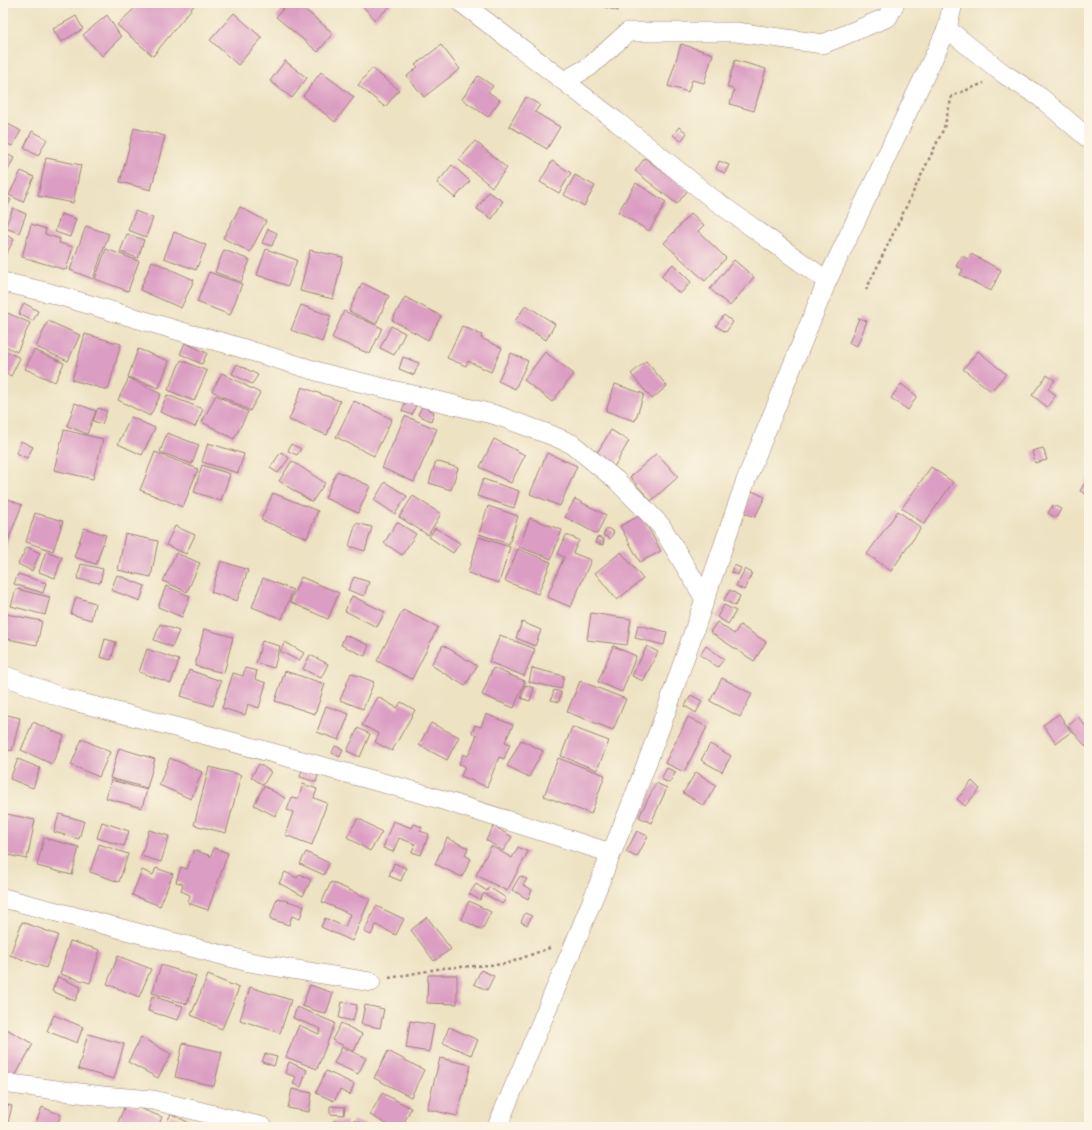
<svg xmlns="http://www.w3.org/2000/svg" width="1092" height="1130" font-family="'Libre Bodoni',serif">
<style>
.building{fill:#db9dc3}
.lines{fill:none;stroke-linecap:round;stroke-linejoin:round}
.street-casing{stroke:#9c8076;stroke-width:20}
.path{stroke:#9c8076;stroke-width:2.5;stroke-dasharray:3 3;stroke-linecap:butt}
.street{stroke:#fff;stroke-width:19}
</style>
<rect width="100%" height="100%" fill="#fcf5e5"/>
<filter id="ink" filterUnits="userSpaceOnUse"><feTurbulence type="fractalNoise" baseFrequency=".025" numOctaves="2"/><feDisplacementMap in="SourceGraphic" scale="8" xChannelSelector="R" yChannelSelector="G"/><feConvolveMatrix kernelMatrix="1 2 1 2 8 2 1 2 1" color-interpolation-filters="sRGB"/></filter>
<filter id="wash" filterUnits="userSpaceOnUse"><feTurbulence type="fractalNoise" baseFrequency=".012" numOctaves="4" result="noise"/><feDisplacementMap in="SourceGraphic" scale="16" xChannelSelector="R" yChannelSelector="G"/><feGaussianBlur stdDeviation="0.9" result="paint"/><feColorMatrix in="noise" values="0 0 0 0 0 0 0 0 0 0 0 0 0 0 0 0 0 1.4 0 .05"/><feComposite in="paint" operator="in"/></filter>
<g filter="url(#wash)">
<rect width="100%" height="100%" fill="#ede2c2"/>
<g id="blocks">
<!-- building -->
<path class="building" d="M140,3H196L153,56L117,25Z
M288,3H297L333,33L318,52L276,17Z
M360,3H394L375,20Z
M591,3H620L618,11Z
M234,13L262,38L238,65L210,40Z
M107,15L121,37L102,56L83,35Z
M76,16L83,29L61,42L53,29Z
M681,44L713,54L704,83L692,80L688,92L668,86Z
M441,45L460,69L424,97L407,76L418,67L415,65Z
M735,60L766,69L754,111L730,104L734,90L727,87Z
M285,61L307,78L292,98L270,81Z
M372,68L399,90L385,107L358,85Z
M321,72L354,97L335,122L303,96Z
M478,76L493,86L488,92L500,100L488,117L462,99Z
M526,97L540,105L535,112L560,127L547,149L509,126Z
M8,124L21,131L12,146L3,142V133Z
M679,127L687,133L681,141L673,135Z
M134,128L165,136L151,190L120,182Z
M32,131L47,139L38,156L24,148Z
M475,141L507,168L492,187L459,160Z
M3,152L14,158L3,180Z
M46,158L81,165L73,203L38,196Z
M645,158L688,190L677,204L635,171Z
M552,161L571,173L559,193L540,182Z
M719,161L729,165L725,173L716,169Z
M452,165L470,181L455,198L437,183Z
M21,171L34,177L23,202L9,195Z
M575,175L595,186L584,206L564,195Z
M636,183L666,202L649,231L618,212Z
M488,192L503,201L492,219L477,209Z
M3,195L11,200L3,214Z
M240,207L266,221L250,252L223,238Z
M13,208L26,214L19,233L5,228Z
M135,211L153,218L146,237L128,230Z
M691,213L704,225L698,231L726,258L705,281L664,243Z
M61,214L76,219L70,237L55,232Z
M31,224L46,229L45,234L60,239L59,243L73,247L66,270L22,257Z
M86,226L109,234L93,279L70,270Z
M268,229L277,233L272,246L262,243Z
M174,232L206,245L196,270L164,258Z
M4,234L14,239L6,255L3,253V236Z
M127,234L144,240L138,258L120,252Z
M106,249L139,261L128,291L95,279Z
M266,249L297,260L288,286L257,275Z
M224,250L250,260L241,282L215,272Z
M310,250L343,257L333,299L300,291Z
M971,254L1001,270L991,291L960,275L963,269L956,266L962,256L968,259Z
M734,260L754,277L730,306L710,289Z
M152,261L194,280L181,308L140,290Z
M673,264L691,282L680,294L661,276Z
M209,272L242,284L230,315L197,302Z
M362,283L389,296L376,324L349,311Z
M405,297L441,316L428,340L392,320Z
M24,303L38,311L33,321L19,314Z
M301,305L331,316L322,342L291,330Z
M526,305L555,324L546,340L515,321Z
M3,311L30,323L17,352L3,345Z
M344,311L382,328L370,354L332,338Z
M724,315L733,322L726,332L716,326Z
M859,318L867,321L857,346L849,343Z
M48,321L80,335L68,361L36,347Z
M391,326L405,333L394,355L380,348Z
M462,326L482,335L481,338L502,348L491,372L468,361L466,366L447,358Z
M85,334L121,344L108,390L72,380Z
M185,343L207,353L202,364L180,354Z
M138,349L169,361L159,388L128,377Z
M3,350L20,358L11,376L3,372Z
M34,350L64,363L55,382L25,369Z
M978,351L1006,374L991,391L963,369Z
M545,352L574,374L552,402L524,380Z
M511,353L528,361L515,389L498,381Z
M403,357L419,363L414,375L399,369Z
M181,360L207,371L194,401L168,390Z
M646,361L667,386L652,399L631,374Z
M237,364L258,375L252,384L232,374Z
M222,373L260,393L250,411L212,391Z
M1047,375L1055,380L1048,389L1056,395L1047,407L1032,395Z
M129,378L161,394L150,416L118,400Z
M615,384L644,394L635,421L606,411Z
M901,384L917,396L908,410L891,398Z
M302,387L340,401L327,435L289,420Z
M167,395L203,409L195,427L160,412Z
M216,395L248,412L234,439L202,422Z
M406,400L416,405L412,415L402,411Z
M354,401L392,419L374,456L336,437Z
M75,403L96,411L87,434L67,426Z
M422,406L434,412L431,421L418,415Z
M98,408L107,411L102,424L93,421Z
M405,416L437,429L414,482L382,468Z
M131,417L155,428L142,455L118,444Z
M64,430L103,439L93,479L54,470Z
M611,430L629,441L614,467L595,456Z
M167,433L199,445L192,464L160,452Z
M494,439L525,455L511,483L480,467Z
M21,441L33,447L27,458L16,453Z
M208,443L244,454L238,473L202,462Z
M291,444L301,449L297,455L288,451Z
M1043,448L1047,460L1035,463L1032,451Z
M155,452L198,469L183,507L140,490Z
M281,452L289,458L278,473L270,468Z
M547,453L577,466L560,506L530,494Z
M657,453L678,477L651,501L630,477Z
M292,461L325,483L312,502L279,481Z
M436,461L458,468L451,490L429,483Z
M202,465L230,474L221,501L194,492Z
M931,467L953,482L924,524L902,508Z
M337,471L370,486L358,513L325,498Z
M1089,476V496L1080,491Z
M483,479L519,491L514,508L477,496Z
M385,482L407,496L395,514L374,500Z
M752,491L765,497L755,517L742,512Z
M273,493L318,511L307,538L261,520Z
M413,496L441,514L428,535L399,517Z
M3,497L22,505L3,553Z
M575,499L606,515L597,534L565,517Z
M1053,505L1061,509L1056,518L1048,513Z
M488,506L518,516L509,544L479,534Z
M898,511L921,528L891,571L867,554Z
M35,513L63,521L53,551L26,542Z
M641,515L661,551L640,562L620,526Z
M530,518L562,530L551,559L519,547Z
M397,522L416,534L402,555L384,543Z
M356,523L372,527L365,551L349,546Z
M175,526L195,535L186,554L166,545Z
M84,528L106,535L96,564L74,557Z
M435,528L460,543L453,553L429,537Z
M607,528L614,532L610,539L603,535Z
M125,534L158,541L151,577L118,570Z
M566,535L579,540L573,553L591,560L571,607L547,597L564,557L558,554Z
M479,537L510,547L499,583L468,573Z
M597,537L604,539L603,545L595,543Z
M27,547L40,553L32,571L18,564Z
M518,549L551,562L538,594L505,581Z
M46,551L62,557L55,578L39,572Z
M621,552L643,579L617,600L595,573Z
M176,553L200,563L187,592L163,581Z
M221,561L248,570L237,601L211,592Z
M81,564L103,569L100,583L77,579Z
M734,565L741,568L738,575L731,572Z
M745,569L752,573L744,590L736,586Z
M18,574L46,583L43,593L14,584Z
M117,575L145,586L140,601L111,590Z
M301,577L339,593L328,619L290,602Z
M354,577L369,582L364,596L348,590Z
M263,578L293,590L282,619L252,607Z
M166,586L190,596L182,617L158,607Z
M16,589L50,597L45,615L11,606Z
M730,590L740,596L735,606L724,600Z
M352,596L385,612L377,627L345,611Z
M76,597L95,603L91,620L71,614Z
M724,605L736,611L728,624L717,617Z
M403,610L438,627L412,679L377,661Z
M591,613L631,619L627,645L587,640Z
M6,614L42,621L37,645L3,638V632Z
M522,622L541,630L535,646L516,638Z
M717,622L734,634L740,625L766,642L754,661L710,632Z
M160,624L179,631L172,647L154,640Z
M638,625L667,632L664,645L635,638Z
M204,629L233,637L224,673L195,666Z
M345,635L369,645L365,656L341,645Z
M500,635L535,649L524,676L489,662Z
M105,639L116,642L111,660L100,657Z
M262,641L280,646L274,668L256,663Z
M285,642L304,653L299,661L280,651Z
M443,645L477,666L465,686L431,665Z
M613,646L636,656L622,692L598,682Z
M647,646L658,652L643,681L632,676Z
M706,646L724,659L718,667L700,655Z
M147,649L179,660L171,683L139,672Z
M310,655L328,664L321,678L303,669Z
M245,668L257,671L255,679L266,683L259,708L248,704L245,715L222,708L233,673L243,676Z
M493,668L525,681L514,708L482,695Z
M532,668L564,676L561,689L529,682Z
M189,670L221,681L213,706L181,696Z
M285,671L325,684L315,714L275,701Z
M351,673L374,682L363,709L340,700Z
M722,678L752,694L740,717L710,701Z
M580,681L626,699L613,730L567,712Z
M525,685L534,688L530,701L521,698Z
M554,690L561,692L559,702L551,700Z
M691,695L702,701L696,713L685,706Z
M378,697L397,708L401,702L415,710L392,751L375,742L379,734L362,725Z
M326,706L349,714L339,740L317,732Z
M3,714L20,718L12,751L3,748Z
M486,714L513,725L505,742L510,744L504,759L499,757L487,787L461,776L465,766L459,764L463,754L468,756L477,735L472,733L475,725L481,727Z
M1059,714L1071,732L1056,743L1043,725Z
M688,717L707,727L684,772L665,763Z
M1078,717L1089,730V750L1068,726Z
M33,722L64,736L52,764L21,750Z
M431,723L459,737L447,760L419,745Z
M572,727L609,741L597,770L561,756Z
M358,728L370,734L360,757L347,751Z
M82,739L110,752L99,777L71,765Z
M521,740L543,751L529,777L507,766Z
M710,744L731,756L722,772L701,760Z
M335,746L343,749L340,757L332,753Z
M119,748L155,759L147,788L110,778Z
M170,758L202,772L191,799L159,785Z
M558,758L605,775L591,814L544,796Z
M18,759L40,768L33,788L10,779Z
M259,764L271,772L263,785L251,777Z
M209,767L241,775L226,833L194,825Z
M667,768L676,772L669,783L661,779Z
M302,770L318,775L316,782L300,777Z
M696,772L716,785L704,806L683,793Z
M111,780L147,790L142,808L106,798Z
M972,781L980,789L965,806L957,799Z
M656,783L667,788L651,823L639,817Z
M303,784L317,789L314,798L327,803L312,845L285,835L293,812L287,810L292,797L298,799Z
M264,786L285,798L275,816L254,805Z
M7,814L35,820L27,859L3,854V833Z
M59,814L84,821L79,839L54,832Z
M358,818L382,832L370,851L347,837Z
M393,821L412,828L414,824L422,827L420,831L429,834L421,855L412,852L415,844L399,838L393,852L383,848Z
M102,822L129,831L124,846L97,838Z
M494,826L512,837L503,851L486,840Z
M149,830L169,836L161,862L141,856Z
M637,831L648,836L637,857L626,852Z
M44,838L79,847L72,875L37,866Z
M447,838L468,848L465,855L471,859L462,877L435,864Z
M99,844L128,854L119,882L90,872Z
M491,846L512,858L518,847L528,852L507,891L476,875Z
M214,848L228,853L208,910L188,903L190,895L181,891L183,884L176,882L181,867L187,869L194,850L211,856Z
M306,852L329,863L324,875L300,864Z
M394,863L406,868L401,881L389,876Z
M156,868L173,874L160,906L132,895L142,870L153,875Z
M285,872L297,878L300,874L311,880L303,896L279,883Z
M520,876L527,879L523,885L532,890L528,899L512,890Z
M331,882L370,899L352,941L321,927L325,918L345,927L350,914L322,902Z
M476,884L487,891L489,887L506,898L502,904L484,893L480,900L469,894Z
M277,898L304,906L300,919L292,916L289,925L270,919Z
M469,901L491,912L482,930L461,919Z
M376,906L404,919L396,935L376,925L371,935L364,932Z
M525,913L532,916L527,925L521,922Z
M427,917L451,949L434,961L411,930Z
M22,922L58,935L46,968L10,955Z
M70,941L100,950L90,983L60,974Z
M118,956L151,969L139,997L107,984Z
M161,965L196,976L187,1004L152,993Z
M481,970L494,976L487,990L474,984Z
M208,975L239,988L222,1029L191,1015Z
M428,975H457V1004L427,1003Z
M58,977L81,987L75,1001L52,991Z
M310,985L333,993L326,1014L302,1006Z
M250,987L291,1000L280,1033L240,1020Z
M152,996L183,1006L178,1020L148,1011Z
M342,1002L357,1005L353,1021L339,1018Z
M365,1005L384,1009L380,1028L361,1024Z
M297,1007L335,1023L317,1069L286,1057L299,1025L319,1034L321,1029L293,1018Z
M54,1015L83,1027L77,1043L47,1031Z
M410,1021L434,1025L429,1052L406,1048Z
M341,1023L362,1034L354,1051L332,1040Z
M3,1027L33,1044L14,1078L3,1071Z
M449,1027L478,1040L471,1055L443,1043Z
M88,1034L124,1044L114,1079L78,1069Z
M141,1037L171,1054L158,1078L128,1062Z
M183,1043L222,1052L214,1086L175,1077Z
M342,1047L366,1058L358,1074L334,1063Z
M388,1051L424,1070L411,1097L374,1078Z
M265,1054L277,1057L274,1066L262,1062Z
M440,1058L471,1065L457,1116L427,1109Z
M289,1062L307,1070L301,1087L293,1084L296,1077L285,1073Z
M326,1071L354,1084L350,1095L340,1090L334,1101L316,1093Z
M292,1089L312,1093L309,1112L288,1108Z
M382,1093L411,1108L402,1127H392L370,1115Z
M126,1103L162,1117L158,1127H116Z
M3,1104L12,1106L7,1127H3Z
M330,1106L345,1107L344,1115L330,1114Z
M42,1107L61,1115L56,1127H40L35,1125Z
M171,1114L198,1127H164Z
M353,1120L372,1127H351Z
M333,1121L347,1122V1127H332Z"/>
</g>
</g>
<g filter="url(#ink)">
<use href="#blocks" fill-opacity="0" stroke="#9c8076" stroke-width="1"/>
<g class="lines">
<defs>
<path id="street" d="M462,3L616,121L713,199L827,281
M947,29L1004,74L1040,97L1089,139
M564,81L589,67L628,32H736L823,44L888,17L895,3
M3,282L50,293L193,335L225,343L326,374L496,415L551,435L572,444L616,480L644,508L661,526L705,599
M3,675L66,699L214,737L420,793L611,853
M3,898L249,962L371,982
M3,1083L103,1096L153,1100L263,1127
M497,1127L577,938L633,800L667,709L746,480L827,281L947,29L953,3"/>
</defs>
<!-- street casing -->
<use href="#street" class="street-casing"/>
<!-- path -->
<path class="path" d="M866,290L944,128L952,96L984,83
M389,978L443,968L506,964L552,947"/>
<!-- street -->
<use href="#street" class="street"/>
</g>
</g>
<!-- margin -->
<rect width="1092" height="1130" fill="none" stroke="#fcf5e5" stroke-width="16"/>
</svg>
